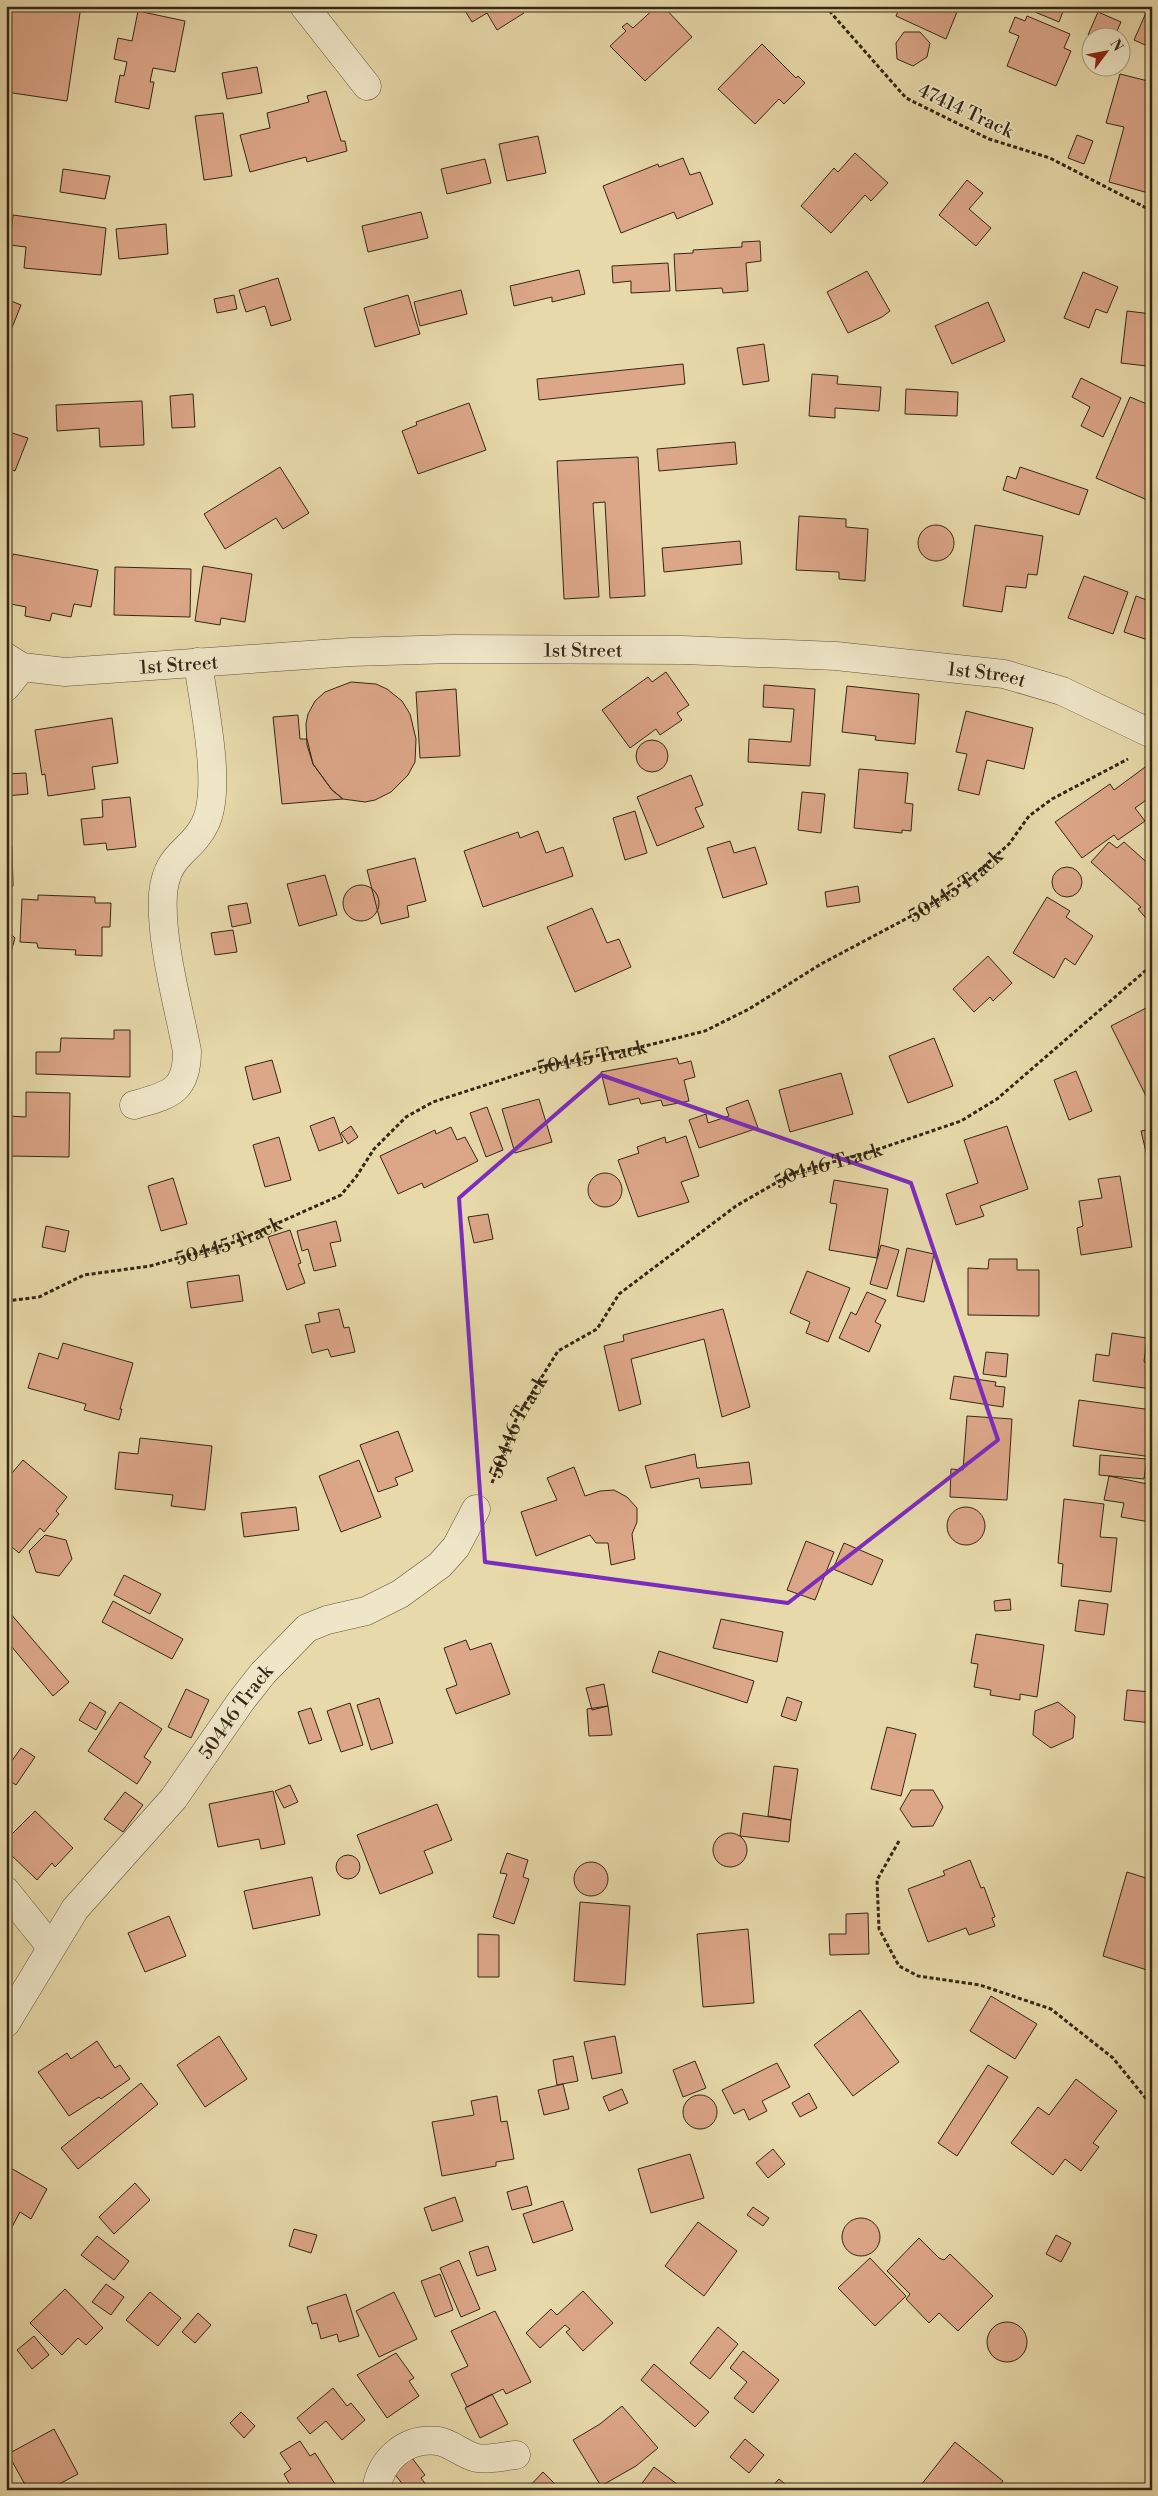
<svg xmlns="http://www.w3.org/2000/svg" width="1158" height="2496" font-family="'Libre Bodoni',serif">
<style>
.building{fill:#dca688;stroke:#342715}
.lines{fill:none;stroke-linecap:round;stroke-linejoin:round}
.minor-casing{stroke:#61543a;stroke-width:29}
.path{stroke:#342715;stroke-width:3;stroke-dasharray:4 2.5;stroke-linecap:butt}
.minor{stroke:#efe6c8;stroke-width:28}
.marked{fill:none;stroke:#7b2cbf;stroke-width:4;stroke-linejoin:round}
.labels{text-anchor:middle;stroke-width:4;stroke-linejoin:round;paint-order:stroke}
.street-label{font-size:19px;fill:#342715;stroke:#efe6c8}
</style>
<rect width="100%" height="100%" fill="#e7d9aa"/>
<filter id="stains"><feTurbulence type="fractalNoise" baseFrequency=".004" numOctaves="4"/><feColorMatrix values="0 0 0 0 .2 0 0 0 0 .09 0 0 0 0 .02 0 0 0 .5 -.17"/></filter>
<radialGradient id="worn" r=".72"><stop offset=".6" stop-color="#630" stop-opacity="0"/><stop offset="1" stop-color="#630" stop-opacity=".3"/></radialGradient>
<!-- building -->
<path class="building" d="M6,6H81L67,101L6,92Z
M462,6H519L524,13L497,30L487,13L472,22Z
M657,6H663L692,37L645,81L610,46L626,31L622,27L627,23L633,28Z
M900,6H941L957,12L946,39L896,16Z
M1037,6H1065L1059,22L1035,12Z
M1149,6H1152V48L1134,40Z
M138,11L185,21L175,72L153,68L150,82H154L149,109L115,102L120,75L124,76L127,62L114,59L118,38L132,41Z
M1098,12L1121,22L1114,38H1094L1088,35Z
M1027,16L1070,34L1064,48L1071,51L1056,86L1007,66L1019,36L1009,32L1015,17L1025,21Z
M904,32H920L930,43L927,57L913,66L897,59L896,43Z
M762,44L796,78L798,76L805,83L784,104L779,99L755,124L718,89Z
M257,67L262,93L227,99L222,73Z
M1120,74L1152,82V194L1109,182L1124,127L1106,123Z
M326,91L341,141H345L347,151L307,162L306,157L250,172L240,135L270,128L267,113L309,102L307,96Z
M223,113L232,176L204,180L195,116Z
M1077,135L1093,141L1084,164L1068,158Z
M538,136L546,173L507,181L499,144Z
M855,153L888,183L871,201L865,195L831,233L801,206L834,168L838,172Z
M683,158L690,175L700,172L713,204L677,219L674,212L621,233L603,186L658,164L659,167Z
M485,159L491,183L447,194L441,169Z
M63,169L110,176L105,199L60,192Z
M967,180L983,193L969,209L991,228L976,246L939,215Z
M421,212L428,238L368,252L362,226Z
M13,215L106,228L101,275L24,268L26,247L10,245Z
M166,224L168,254L119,259L116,229Z
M760,241L761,261L746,263L748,291L723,293L722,288L676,291L674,254L693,253V250L742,247V242Z
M668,263L670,291L631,293V281L613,283L612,266Z
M579,270L585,294L552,302V297L514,306L510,286Z
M867,271L890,311L882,317L848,333L827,292Z
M1083,272L1118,287L1107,313L1096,309L1089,328L1064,318Z
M278,278L291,320L271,326L265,306L246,312L239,290Z
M461,290L467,314L420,326L414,302Z
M234,295L237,309L217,313L214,299Z
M408,295L420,334L375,347L364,308Z
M6,299L21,305L6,343Z
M988,302L1005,341L952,364L935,326Z
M1127,311L1152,314L1147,366L1121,363Z
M764,344L769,381L743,385L737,348Z
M683,364L685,384L539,400L537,379Z
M812,374L838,376L837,384L881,387L879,411L835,408V418L809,416Z
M1081,378L1121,398L1103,437L1081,426L1090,407L1072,397Z
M906,389L958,392L957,416L905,414Z
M193,394L195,427L172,428L170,396Z
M1130,397L1152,406V502L1096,478Z
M142,401L144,445L100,447L99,428L57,431L56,405Z
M469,403L486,450L418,474L402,431L417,425L416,422Z
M9,432L28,438L15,471L6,467V439Z
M735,442L737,464L659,471L657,449Z
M638,457L645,596L610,598L605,502L593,503L599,597L564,599L557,461Z
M280,467L309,513L283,529L276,518L225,549L204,514Z
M1020,467L1088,490L1079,515L1003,490L1007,476L1016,479Z
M799,516L846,519V527L868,529L865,581L839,579V572L796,570Z
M975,525L1043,536L1037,575L1028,574L1026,588L1006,586L1002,612L963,606Z
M918 543a18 18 0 1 1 36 0a18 18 0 1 1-36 0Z
M740,541L742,564L664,572L662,548Z
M13,554L98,570L91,607L74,604L71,617L52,613L50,621L25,616L26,607L6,603V590Z
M203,566L252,574L245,622L221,618L220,625L195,621Z
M115,567L191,569L190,617L114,615Z
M1084,576L1128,592L1113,634L1068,618Z
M1136,596L1152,602V629L1148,640L1124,632Z
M666,672L689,705L677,713L682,720L660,735L656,729L630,748L602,710L648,677L652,682Z
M351,682L376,684L387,689L402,701L410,714L416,739L415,762L408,775L391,792L375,800L365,802L343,799L332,790L313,764L307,745L306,724L308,714L315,701L325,692Z
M764,685L815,689L810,766L748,762L749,739L791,742L794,709L763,707Z
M847,686L919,694L915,744L875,740L876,736L842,732Z
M456,689L460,756L420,758L416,692Z
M966,711L1033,728L1024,769L987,760L979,795L958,790L967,754L956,752Z
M298,715L300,739H307L313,764L332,790L343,799L282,804L273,717Z
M112,718L118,763L92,767L95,789L48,796L45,774L42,775L35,730Z
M8,727L11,751L6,752V728Z
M636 756a16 16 0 1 1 32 0a16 16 0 1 1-32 0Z
M1152,762V796L1135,808L1145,821L1118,840L1114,835L1082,858L1055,822L1110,784L1114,790Z
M859,769L908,773L905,803L913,804L911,831L902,830V833L854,828Z
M26,773L28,794L6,796V774Z
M691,775L703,805L695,808L704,827L657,846L637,797Z
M802,792L825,794L821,833L798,830Z
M130,797L136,847L107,850L106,843L84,845L81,819L103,817L102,800Z
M635,811L647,853L625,860L613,818Z
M538,831L546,853L563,847L573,876L483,907L464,851L518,832L520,838Z
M730,841L734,853L755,847L767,884L723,898L707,848Z
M1109,842L1117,848L1124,842L1152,867V925L1138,909L1141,907L1091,862Z
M12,847L13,886L6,887V848Z
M415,858L426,901L407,906L409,917L381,924L367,870Z
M1052 882a15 15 0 1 1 30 0a15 15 0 1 1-30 0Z
M325,875L337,915L299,926L287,884Z
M343 903a18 18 0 1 1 36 0a18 18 0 1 1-36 0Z
M858,886L860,902L827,907L825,892Z
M38,895L95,897V903H111L110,927H102V956L75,955L76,950L38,948L37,943L20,942L22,899L38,900Z
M1047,897L1070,911L1066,917L1093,936L1075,965L1065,958L1054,978L1013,953Z
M247,903L251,923L232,927L228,906Z
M592,908L607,943L619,939L631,967L575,992L547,927Z
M6,930L15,938L11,952L6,954Z
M233,930L237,952L215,955L211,933Z
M988,956L1012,983L993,1001L990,997L974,1012L953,989Z
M1152,1005V1093L1146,1096L1111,1026Z
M114,1030H130V1077L36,1074V1052H60L61,1038L114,1039Z
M934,1038L953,1086L908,1103L889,1056Z
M677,1058L679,1064L691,1061L695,1077L684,1080L689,1101L663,1106L661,1100L641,1104L639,1098L609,1105L601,1072Z
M272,1060L281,1092L253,1100L245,1067Z
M1076,1071L1092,1111L1069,1120L1054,1080Z
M841,1073L853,1114L790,1132L779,1090Z
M26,1092L70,1093L69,1157L8,1156L9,1116L26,1117Z
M539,1099L552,1142L515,1153L502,1109Z
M748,1100L758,1128L699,1148L689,1120L706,1114L708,1123L729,1116L726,1108Z
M487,1107L503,1150L486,1157L470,1113Z
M334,1117L343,1142L319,1151L310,1126Z
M351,1126L358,1137L348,1144L341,1133Z
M1007,1126L1028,1189L980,1206L984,1216L956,1225L946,1194L978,1183L964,1140Z
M451,1127L457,1140L465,1137L478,1161L424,1188L422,1183L398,1194L380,1156L435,1130L436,1134Z
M1152,1129V1177L1141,1131Z
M686,1136L699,1176L681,1182L689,1202L638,1217L618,1160L639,1153L637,1147L665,1137L666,1143Z
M279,1137L291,1180L265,1187L253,1145Z
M588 1190a17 17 0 1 1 34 0a17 17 0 1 1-34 0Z
M1120,1176L1132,1247L1081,1255L1077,1228L1083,1226L1079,1201L1102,1198L1098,1179Z
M173,1178L187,1224L161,1231L148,1186Z
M834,1180L888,1189L877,1258L829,1250L837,1204L830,1203Z
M488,1214L493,1239L474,1243L468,1217Z
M336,1221L341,1241L330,1243L336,1266L314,1271L308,1249L302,1251L297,1231Z
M46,1226L69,1231L65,1252L42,1247Z
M290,1230L301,1263L298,1264L305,1283L287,1290L268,1237Z
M881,1245L899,1250L887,1289L870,1284Z
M907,1248L934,1254L924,1302L897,1296Z
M989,1259H1017V1270H1039V1316L968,1315V1268L988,1269Z
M807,1271L850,1288L828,1342L806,1333L810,1322L790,1313Z
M239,1275L243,1301L191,1308L187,1282Z
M867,1292L886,1300L875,1322L881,1325L869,1352L839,1338L851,1312L856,1315Z
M339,1309L344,1328L349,1327L355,1352L331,1357L328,1349L312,1353L305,1325L320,1322L318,1313Z
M723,1309L750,1407L722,1417L704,1339L631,1359L641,1404L619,1411L604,1346L624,1341L623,1335Z
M1112,1333L1147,1338L1144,1362L1152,1363V1389L1093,1381L1096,1354L1109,1356Z
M63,1343L133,1363L120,1409H122L119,1420L84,1410L86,1404L28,1388L39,1353L58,1359Z
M986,1352L1008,1354L1006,1377L983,1374Z
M954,1376L996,1382L995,1386L1005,1387L1003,1407L950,1399Z
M1079,1400L1152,1410V1457L1073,1446Z
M967,1416L1012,1419L1007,1500L950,1497L951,1469L963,1470Z
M398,1431L413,1471L395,1478L398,1485L378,1492L360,1445Z
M140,1438L212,1446L205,1510L171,1506L173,1495L115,1489L119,1452L138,1454Z
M695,1454L697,1468L749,1462L752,1484L701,1488L699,1478L651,1488L645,1466Z
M1100,1455L1147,1459L1144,1479L1099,1475Z
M23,1460L67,1497L56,1511L59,1514L44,1532L40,1528L19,1553L6,1542V1480Z
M359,1460L381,1517L341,1532L319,1476Z
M574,1467L585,1496L600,1491L614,1490L627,1497L637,1508V1522L632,1534L635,1559L611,1565L608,1543H596L590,1535L536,1556L521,1512L557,1500L547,1478Z
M1109,1476L1152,1485L1150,1522L1121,1517L1124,1503L1104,1500Z
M1064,1499L1104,1504L1100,1537L1117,1538L1111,1592L1061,1586L1063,1564L1058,1563Z
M296,1507L299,1530L244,1537L241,1513Z
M947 1526a19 19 0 1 1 38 0a19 19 0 1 1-38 0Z
M45,1535L66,1540L72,1559L59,1576L36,1572L29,1551Z
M806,1541L834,1552L815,1600L787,1590Z
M844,1543L883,1560L872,1585L833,1569Z
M124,1575L161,1594L150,1614L114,1595Z
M1010,1599L1011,1610L995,1611L994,1601Z
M1079,1600L1108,1604L1104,1635L1075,1631Z
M113,1601L183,1639L172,1659L102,1622Z
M10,1613L69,1682L53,1696L6,1640V1616Z
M721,1619L783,1632L777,1662L713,1648Z
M976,1634L1044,1645L1037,1697L1020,1694V1700L990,1695L991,1690L974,1687L978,1664L971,1663Z
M466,1640L470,1650L491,1643L510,1694L456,1714L446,1689L457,1685L444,1648Z
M659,1651L754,1681L747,1703L652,1672Z
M604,1684L608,1706L592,1710L586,1688Z
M186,1689L209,1700L191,1738L168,1727Z
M1127,1690L1152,1692V1723L1124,1720Z
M787,1697L802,1702L796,1721L781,1716Z
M379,1698L393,1743L371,1750L357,1705Z
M90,1702L106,1712L96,1730L79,1720Z
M120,1702L162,1729L144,1757L151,1762L137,1784L88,1751Z
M1058,1702L1075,1716L1073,1738L1051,1748L1033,1735L1035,1711Z
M350,1703L363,1745L341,1752L327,1711Z
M608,1706L612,1735L589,1736L587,1709Z
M311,1708L322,1740L309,1744L298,1712Z
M887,1727L916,1734L901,1796L871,1789Z
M21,1748L35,1757L16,1785L6,1778V1769Z
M774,1766L798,1769L791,1820L768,1816Z
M290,1785L298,1802L284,1808L275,1791Z
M911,1790H933L943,1807L933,1826L912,1827L900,1809Z
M273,1791L285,1844L261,1849L259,1839L218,1847L209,1804Z
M125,1792L143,1805L123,1832L104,1819Z
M437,1804L452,1840L424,1851L433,1873L380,1894L357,1835Z
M35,1811L73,1848L55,1867L52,1863L37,1880L6,1850V1840Z
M6,1812L11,1823L6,1831Z
M743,1813L791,1820L789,1842L740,1836Z
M713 1850a17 17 0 1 1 34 0a17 17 0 1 1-34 0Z
M507,1853L528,1860L523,1877L529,1879L514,1924L493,1917L507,1874L500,1873Z
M336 1867a12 12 0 1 1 24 0a12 12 0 1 1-24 0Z
M970,1860L981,1888L984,1887L995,1917L992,1918L995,1926L969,1935L966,1928L928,1942L908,1889L945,1875L943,1871Z
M574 1879a17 17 0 1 1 34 0a17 17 0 1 1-34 0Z
M1127,1872L1152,1880V1955L1147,1970L1103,1956Z
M312,1877L320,1915L253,1929L244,1891Z
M580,1902L630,1906L625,1985L574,1981Z
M868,1913L869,1954L830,1955L829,1934H846V1914Z
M169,1916L186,1956L145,1972L128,1933Z
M748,1929L754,2003L703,2007L697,1934Z
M478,1934L499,1935V1977H478Z
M991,1996L1037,2024L1015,2059L970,2031Z
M860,2010L899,2062L853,2096L814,2045Z
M219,2036L247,2079L205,2107L177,2065Z
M615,2036L622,2073L592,2079L584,2042Z
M97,2041L115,2068L120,2065L130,2079L101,2099L99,2097L69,2116L38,2072L67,2053L71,2059Z
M573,2056L578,2081L557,2085L553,2060Z
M695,2061L706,2088L683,2097L673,2070Z
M777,2063L790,2087L762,2101L767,2111L749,2120L744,2109L734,2114L722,2090Z
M988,2065L1008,2077L957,2156L938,2143Z
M1076,2079L1117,2111L1093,2143L1099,2147L1081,2171L1065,2159L1053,2175L1011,2143L1038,2107L1049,2115Z
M141,2083L158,2104L78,2169L61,2148Z
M563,2084L569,2109L544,2115L538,2090Z
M622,2089L628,2103L609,2111L603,2097Z
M809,2093L817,2108L800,2117L792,2103Z
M683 2112a17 17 0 1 1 34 0a17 17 0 1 1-34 0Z
M497,2096L501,2122L507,2121L514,2159L496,2162V2166L442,2176L432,2122L474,2115L471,2101Z
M773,2149L785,2164L768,2178L756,2163Z
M690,2154L704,2198L651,2213L638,2169Z
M9,2167L47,2189L31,2219L20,2212L6,2238V2171Z
M135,2183L150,2200L114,2234L99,2217Z
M527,2186L532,2205L512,2210L507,2192Z
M455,2197L463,2221L432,2231L424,2208Z
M563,2201L573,2230L533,2243L523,2214Z
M753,2207L769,2218L763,2226L747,2215Z
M842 2237a19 19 0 1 1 38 0a19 19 0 1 1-38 0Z
M698,2222L737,2251L704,2296L665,2266Z
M294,2229L317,2235L311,2253L289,2246Z
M1056,2235L1071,2243L1061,2262L1046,2254Z
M97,2236L129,2261L114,2280L81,2255Z
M919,2238L939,2258L944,2260L950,2254L993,2296L958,2331L939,2313L929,2323L906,2299L910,2294L887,2271Z
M488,2246L496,2270L477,2276L469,2252Z
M870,2258L906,2296L875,2326L838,2288Z
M459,2260L480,2309L461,2317L440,2268Z
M440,2274L453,2310L435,2317L421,2281Z
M106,2284L124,2297L111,2315L92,2302Z
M65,2289L103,2328L86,2345L78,2338L62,2355L30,2323Z
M583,2291L613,2323L583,2351L566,2332L570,2329L565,2325L540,2348L526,2333L551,2309L557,2315Z
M150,2292L181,2318L158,2346L126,2320Z
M394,2292L417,2339L379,2357L356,2311Z
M346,2294L359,2336L339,2342L337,2334L321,2339L317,2323L312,2324L307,2307Z
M495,2311L531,2382L506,2394L503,2389L467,2407L451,2374L468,2366L451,2331Z
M198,2313L211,2325L195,2343L182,2332Z
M987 2342a20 20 0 1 1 40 0a20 20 0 1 1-40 0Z
M718,2327L738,2344L710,2379L690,2363Z
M34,2336L49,2355L32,2369L17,2350Z
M743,2351L779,2380L753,2413L734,2398L747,2382L730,2368Z
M396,2353L414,2378L409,2381L419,2396L387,2418L357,2375Z
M654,2364L709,2412L695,2427L641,2380Z
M333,2388L347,2406L351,2403L365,2420L342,2440L326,2421L310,2434L297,2418Z
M492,2394L508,2424L480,2438L465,2408Z
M622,2406L658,2448L636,2466L601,2486L573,2440L600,2424Z
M241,2412L255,2426L244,2438L230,2423Z
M54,2429L78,2474L48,2490H28L8,2454Z
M745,2439L764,2455L749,2473L730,2457Z
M300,2441L310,2456L315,2453L337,2487L334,2490H293L284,2474L291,2469L280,2453Z
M955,2442L1003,2481L996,2490H917Z
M412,2458L425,2475L421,2478L430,2490H407L394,2473Z
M654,2467L685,2490H637Z
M543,2472L561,2490H526Z
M779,2479L792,2490H769Z"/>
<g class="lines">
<defs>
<g id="minor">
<path d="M304,6L367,86"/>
<path id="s3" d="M6,657L22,667L65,672L351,652L453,649L683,650L836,656L1004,674L1062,691L1152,734"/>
<path d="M6,687L22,667"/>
<path d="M134,1105C168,1095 187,1093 187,1051C178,1004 160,941 163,894C167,852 191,853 205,824C223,788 203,703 198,662"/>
<path d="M6,1891L51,1947"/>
<path id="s4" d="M6,2023L75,1909L174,1798L241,1701L263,1673L307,1628L327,1620L366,1611L400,1594L440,1565L456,1547L476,1509"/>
<path d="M376,2490C381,2459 406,2437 438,2441C452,2443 464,2456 477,2458C489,2460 504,2456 516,2455"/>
</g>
</defs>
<!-- minor casing -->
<use href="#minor" class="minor-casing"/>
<!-- path -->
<g class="path">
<path d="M825,6L906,98L989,139L1050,158L1152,211"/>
<path id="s1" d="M6,1301L39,1297L84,1275L150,1266L235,1242L341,1195L356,1177L374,1149L406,1117L433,1102L544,1066L637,1048L705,1031L749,1009L821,964L917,913L971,878L1009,844L1029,816L1052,799L1128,759"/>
<path id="s2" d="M492,1483L517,1417L558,1351L597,1329L619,1294L736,1206L793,1173L873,1151L961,1121L997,1099L1152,965"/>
<path d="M899,1841L877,1880L879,1929L899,1966L918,1976L980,1985L1051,2009L1113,2058L1152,2106"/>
</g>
<!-- minor -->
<use href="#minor" class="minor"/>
</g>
<!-- marked area -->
<path class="marked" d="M601,1075L911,1183L998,1440L788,1603L485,1562L459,1198Z"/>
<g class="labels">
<!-- street labels -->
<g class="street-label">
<text transform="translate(966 110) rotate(25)" y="7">47414 Track</text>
<text dy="7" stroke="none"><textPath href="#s3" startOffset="581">1st Street</textPath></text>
<text dy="7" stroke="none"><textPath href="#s3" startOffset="176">1st Street</textPath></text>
<text dy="7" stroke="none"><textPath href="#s3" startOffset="986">1st Street</textPath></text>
<text dy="7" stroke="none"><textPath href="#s1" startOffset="1058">50445 Track</textPath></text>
<text dy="7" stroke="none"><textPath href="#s1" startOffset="652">50445 Track</textPath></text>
<text dy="7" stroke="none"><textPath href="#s2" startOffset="482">50446 Track</textPath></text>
<text dy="7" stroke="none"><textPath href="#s1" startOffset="232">50445 Track</textPath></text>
<text dy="7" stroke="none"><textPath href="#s2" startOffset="62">50446 Track</textPath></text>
<text dy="7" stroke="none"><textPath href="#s4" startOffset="388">50446 Track</textPath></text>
</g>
</g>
<!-- margin -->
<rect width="1158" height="2496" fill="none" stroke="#e7d9aa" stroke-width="25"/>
<rect x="8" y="8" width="1143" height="2481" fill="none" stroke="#342715" stroke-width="2.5"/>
<rect x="12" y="12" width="1133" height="2471" fill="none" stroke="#342715"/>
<!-- north arrow -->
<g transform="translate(1106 52) rotate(58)"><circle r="24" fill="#efe6c8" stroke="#a49a80"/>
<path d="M0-4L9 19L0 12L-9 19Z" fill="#8f2418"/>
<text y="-8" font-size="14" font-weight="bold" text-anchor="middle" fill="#342715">N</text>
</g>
<rect width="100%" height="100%" filter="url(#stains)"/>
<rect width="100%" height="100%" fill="url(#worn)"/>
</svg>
